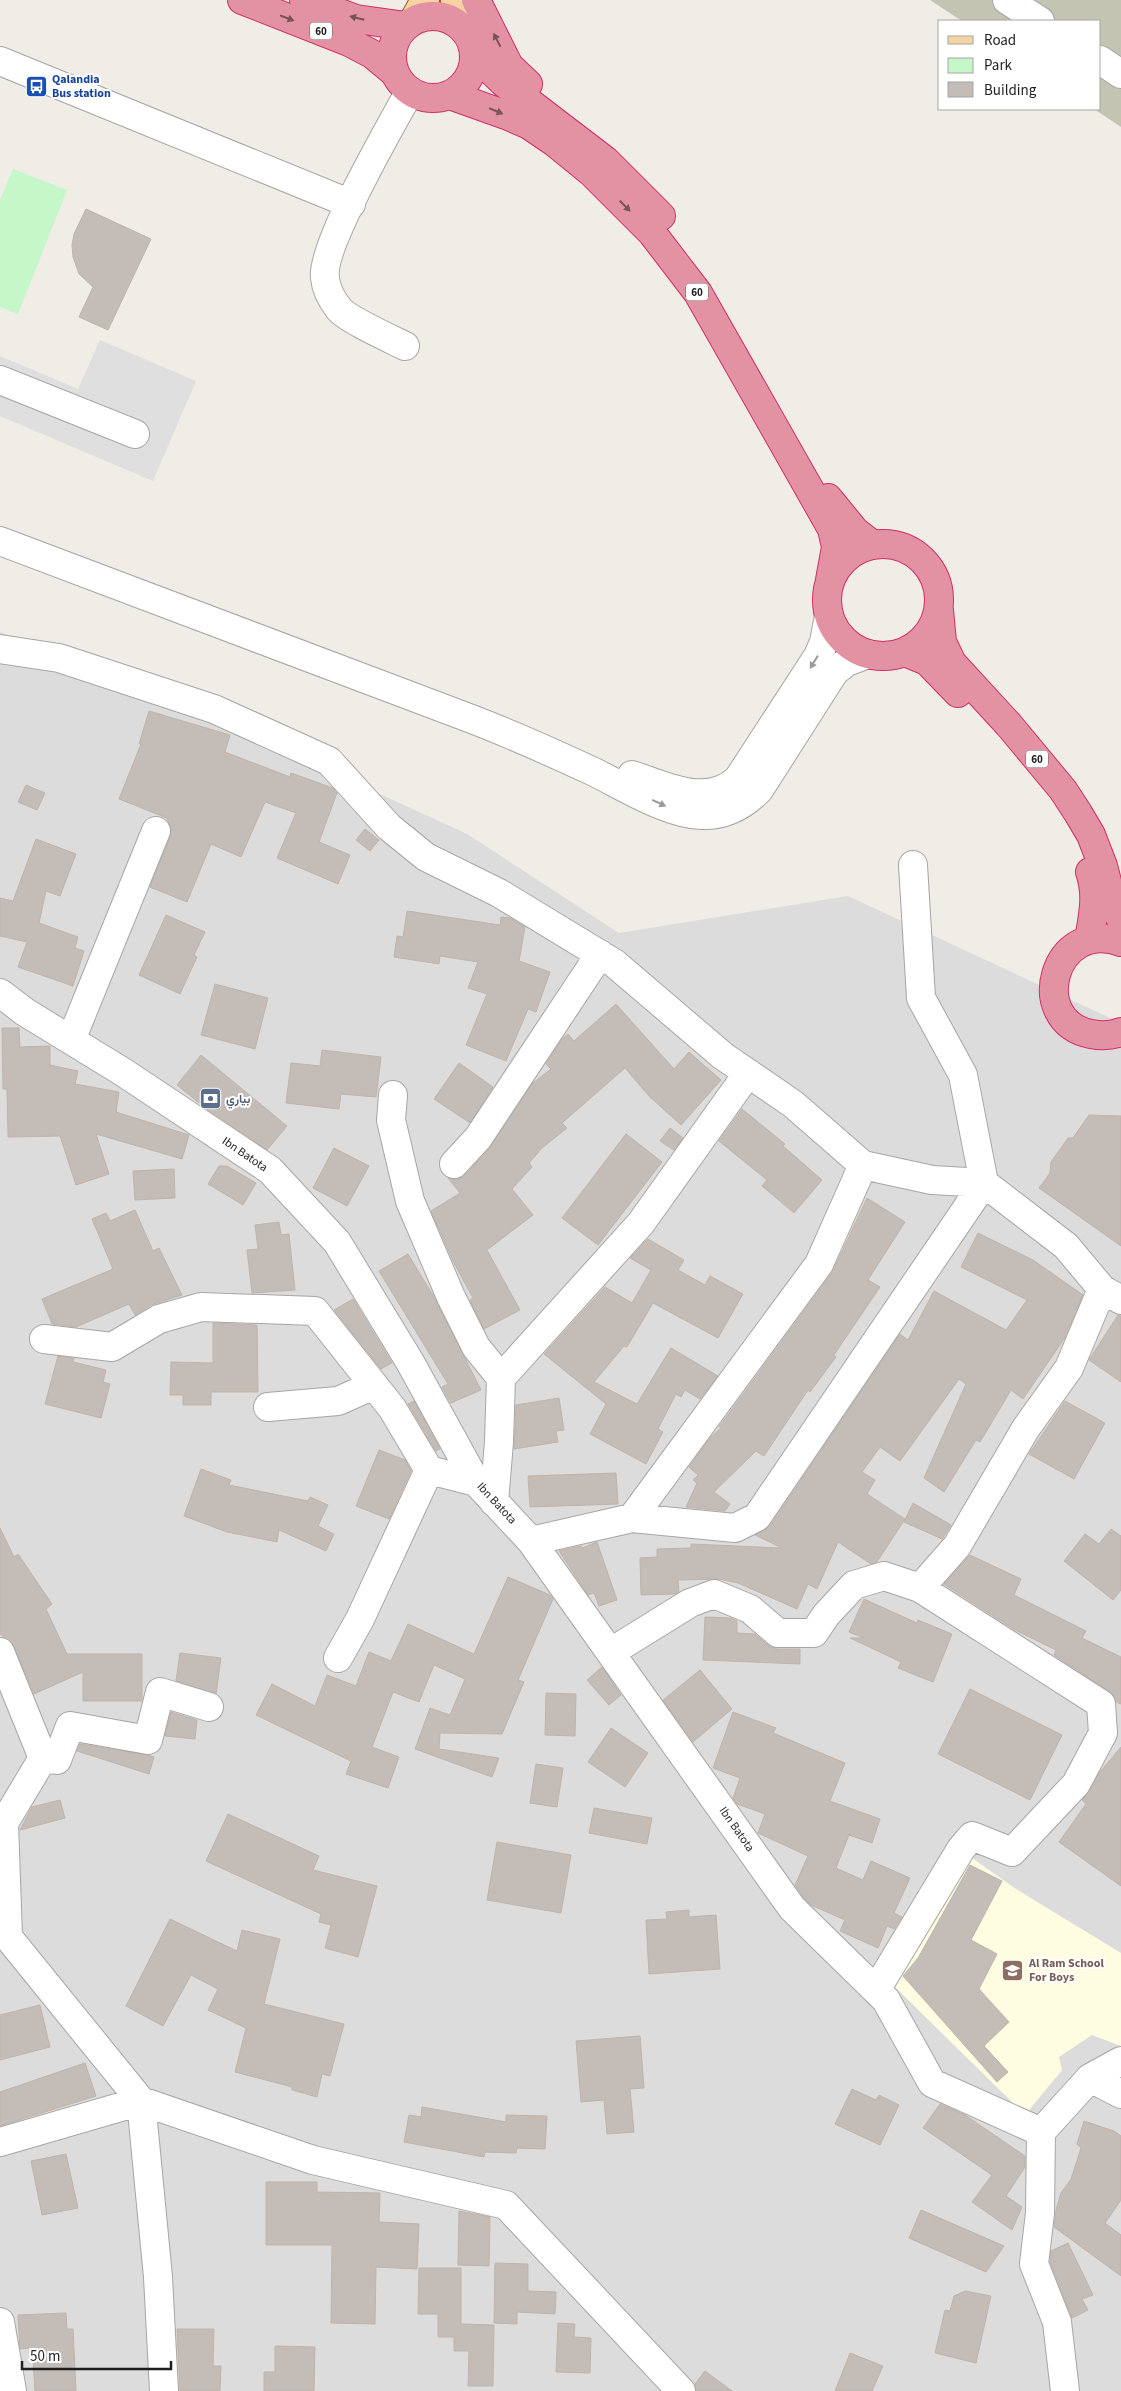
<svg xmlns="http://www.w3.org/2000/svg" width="1121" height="2391" font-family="'Source Sans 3',Vazirmatn,sans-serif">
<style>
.residential{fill:#dddcdc}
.education{fill:#fefde1}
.construction{fill:#c4c4b2}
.park{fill:#c6f7c9}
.parking{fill:#dfdfdf}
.building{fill:#c4bcb6;stroke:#c1b3a9}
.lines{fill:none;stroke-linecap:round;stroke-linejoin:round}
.minor-casing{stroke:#a6a6a6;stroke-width:30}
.major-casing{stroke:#946307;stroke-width:30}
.highway-casing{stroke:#d32e6a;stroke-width:30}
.minor{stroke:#fff;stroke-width:28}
.major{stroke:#f7d2a3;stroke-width:28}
.highway{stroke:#e392a3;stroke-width:28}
.oneway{fill:#77535a}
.oneway2{fill:#9a9a9a}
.labels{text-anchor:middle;stroke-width:4;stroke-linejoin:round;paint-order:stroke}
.shield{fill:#fff;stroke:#626262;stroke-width:1}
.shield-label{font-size:11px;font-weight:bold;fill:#1f1f1f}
.transit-label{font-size:12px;font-weight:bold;fill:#164399;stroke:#fff;text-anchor:start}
.service-label{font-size:12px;font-weight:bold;fill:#4e5e75;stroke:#fff;text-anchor:start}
.street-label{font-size:12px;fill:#1f1f1f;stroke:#fff}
.education-label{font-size:12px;font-weight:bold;fill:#785e54;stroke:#fff;text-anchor:start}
</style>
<rect width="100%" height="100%" fill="#f0ece6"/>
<!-- residential -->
<path class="residential" d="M0,632L243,723L345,778L467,834L619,933L848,896L1121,1023V2391H0Z"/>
<!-- education -->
<path class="education" d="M972,1858L1016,1889L1121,1953V2046L1092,2035L1059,2057L1062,2070L1025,2115L895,1987Z"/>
<!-- construction -->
<path class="construction" d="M930,0H1121V127L1094,109H1100V21H962Z"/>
<!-- park -->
<path class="park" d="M13,169L67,190L18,314L0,307V200Z"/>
<!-- parking -->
<path class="parking" d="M100,340L196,381L153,481L0,416V356L78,389Z"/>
<!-- building -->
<path class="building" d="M86,209L151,239L108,330L79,317L93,287L79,274L73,257L72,245L74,234Z
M149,711L230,735L225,752L290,777L291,773L333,788L337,793L319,842L350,855L338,884L277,858L296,813L265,802L241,857L211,844L187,902L150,887L170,837L171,828L167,818L119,799L141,744H139Z
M26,785L45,793L37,810L18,802Z
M365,829L379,840L370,851L356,840Z
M36,839L76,854L60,896L46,891L39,923L78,937L75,948L84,951L73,986L18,967L27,942L0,936V898L13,901Z
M407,911L500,925L501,917L510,918L525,927L519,961L550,972L536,1012L528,1009L506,1061L466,1045L487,994L468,988L478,962L440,956L439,964L394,957L397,936L403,937Z
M166,915L205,932L194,955L197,957L180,994L139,975Z
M215,984L268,998L255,1049L201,1035Z
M616,1004L674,1069L689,1052L721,1080L681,1125L649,1096L625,1068L562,1123L567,1128L542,1148L529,1163L532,1167L512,1189L533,1215L487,1250L520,1310L484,1329L470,1300L473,1298L454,1263L431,1211L460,1193L448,1178L458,1179L465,1175L489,1149L533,1083L551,1069L546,1064L562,1039L568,1034L574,1041Z
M2,1028H19L20,1047L50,1046V1065L78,1071L75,1084L119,1092L116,1112L189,1135L182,1159L96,1134L109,1174L76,1185L60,1136L8,1137L7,1089H3Z
M322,1050L381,1057L376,1097L341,1094L339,1109L286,1103L291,1063L320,1066Z
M201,1055L287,1126L267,1150L208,1110L177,1085Z
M459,1063L493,1087L470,1123L434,1099Z
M742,1109L785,1144L783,1146L822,1180L794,1213L762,1186L767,1180L719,1141Z
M1089,1115L1121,1116V1246L1039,1188L1050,1173L1051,1162L1068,1138H1073Z
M670,1128L683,1138L674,1150L660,1141Z
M626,1134L662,1162L598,1245L562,1218Z
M334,1148L369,1166L347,1206L313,1188Z
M219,1166H227L256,1183L243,1205L208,1184Z
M174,1169L175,1198L135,1200L133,1171Z
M867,1198L905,1222L868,1280L880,1287L834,1355L836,1357L810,1392L808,1390L764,1456L756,1451L714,1492L730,1504L725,1511L686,1507L697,1483L693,1480L698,1475L689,1467L711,1437L721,1428L719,1427L832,1273Z
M135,1210L153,1251L159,1248L182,1295L151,1305L135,1315L129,1304L76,1327L52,1324L42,1299L113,1269L92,1219L106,1213L110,1221Z
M279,1222L281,1235L289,1234L295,1290L252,1293L247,1250L258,1249L255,1225Z
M978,1233L1033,1260L1083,1295L1064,1339L1023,1399L1011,1390L980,1442L976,1440L944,1492L924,1478L966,1384L959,1379L900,1461L880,1447L862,1472L875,1480L867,1494L905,1519L877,1562L871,1564L838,1542L817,1589L808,1584L797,1609L738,1583L719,1579L678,1580L679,1592L675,1594L641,1595L640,1558L657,1557V1549L691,1548V1544L782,1548L755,1535L770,1526L900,1334L908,1340L934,1291L1006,1330L1027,1300L961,1267Z
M648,1239L684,1260L678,1270L705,1285L710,1276L743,1294L718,1338L653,1303L627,1347L624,1346L594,1382L637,1404L671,1348L718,1376L700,1399L685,1390L681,1397L676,1394L658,1429L663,1432L646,1464L590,1434L606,1404L544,1354L605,1287L632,1303L651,1270L630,1258Z
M408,1254L434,1297L481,1390L451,1403L442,1387L448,1384L379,1271Z
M353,1299L392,1363L381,1369L334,1310Z
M1118,1315L1121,1316V1382L1089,1360Z
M213,1323L257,1325L258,1392H211V1405H183V1395H170L171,1362L213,1363Z
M58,1356L74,1358L73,1362L106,1370L103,1382L110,1384L101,1418L45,1404Z
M559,1398L564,1430L556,1431L558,1442L514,1449L516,1405Z
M414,1401L440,1449L436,1451L408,1404Z
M1065,1401L1105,1423L1074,1479L1029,1454Z
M379,1450L405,1460L411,1471L389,1519L356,1506Z
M201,1469L231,1480L229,1485L308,1501L310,1497L328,1505L318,1526L334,1534L326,1551L279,1530L277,1542L227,1532L184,1516Z
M616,1473L618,1504L530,1507L528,1476Z
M913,1503L951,1525L942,1539L904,1522Z
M0,1528L14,1557L18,1554L52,1604L46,1609L67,1654H142V1701H83V1672L34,1694L14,1646L0,1634Z
M1111,1529L1121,1536V1590L1113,1600L1064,1561L1085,1534L1099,1544Z
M597,1542L617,1600L599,1606L594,1593L588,1595L559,1551L581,1546L582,1548Z
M970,1555L1021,1579L1014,1595L1086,1631L1082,1638L1121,1657V1704L1116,1702L1109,1691L1054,1655L1056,1650L1015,1630L944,1584Z
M508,1577L550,1595L553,1599L518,1680L524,1682L502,1734L440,1733L439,1749L499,1758L492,1777L415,1749L430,1708L450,1715L465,1679L434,1665L419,1702L393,1692L372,1747L399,1757L388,1788L346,1774L351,1761L256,1715L272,1684L315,1706L327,1675L356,1686L369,1652L391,1661L408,1624L474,1654Z
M864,1599L917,1623L918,1620L952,1634L933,1682L898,1668L901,1662L850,1638H864L849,1632Z
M705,1617L731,1618L737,1621V1633L755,1634L768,1645L777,1649H800V1664L703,1660Z
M180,1653L221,1658L216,1694L176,1681Z
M602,1667L621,1695L609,1705L587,1680Z
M700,1670L732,1709L693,1742L663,1700Z
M970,1689L1062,1735L1030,1800L938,1754Z
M546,1693L576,1694L575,1736L545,1735Z
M171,1712L197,1720L195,1739L165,1736Z
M733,1712L776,1728L773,1733L845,1763L830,1801L880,1819L872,1843L849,1835L836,1868L863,1880L871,1861L910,1878L894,1913L902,1917L894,1929L887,1926L878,1948L840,1931L845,1920L811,1905L804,1898L795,1885L808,1856L758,1833L765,1814L737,1804L733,1798L740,1778L713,1768Z
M611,1728L648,1753L625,1787L588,1762Z
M80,1744L148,1755L154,1757L149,1774L77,1751Z
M1121,1747V1886L1059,1842L1086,1804L1082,1800L1100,1772Z
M536,1764L563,1768L557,1807L530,1803Z
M60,1800L65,1818L20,1830L32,1807Z
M594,1808L652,1818L647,1844L589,1833Z
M228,1814L319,1856L313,1870L377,1886L358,1957L325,1948L331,1925L319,1922L321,1914L206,1861Z
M497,1842L571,1855L561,1913L487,1900Z
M970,1865L1002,1881L971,1940L997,1954L979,1989L1009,2022L984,2046L1008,2072L997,2082L903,1976L918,1958Z
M689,1910V1917L716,1915L720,1969L649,1974L646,1920L667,1919L666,1912Z
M170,1919L237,1951L242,1930L280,1939L264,2004L344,2024L330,2076L322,2074L317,2097L292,2090V2087L235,2072L246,2028L208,2010L218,1989L191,1975L163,2026L126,2006Z
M40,2005L50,2047L0,2060V2015Z
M640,2036L644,2088L630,2089L634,2132L607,2134L604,2100L581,2102L576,2041Z
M85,2063L96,2096L0,2126V2092Z
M852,2089L876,2100L879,2095L899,2105L880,2145L835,2124Z
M940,2104L965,2115L1025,2156V2167L1006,2196L1022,2207L1012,2230L972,2202L992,2175L923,2128Z
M422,2107L506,2122V2115L547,2116L545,2149L517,2148L516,2153L485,2152L484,2157L404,2142L409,2115L421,2117Z
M1084,2121L1114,2131L1121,2136V2200L1105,2223L1121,2235V2276L1054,2227L1056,2210L1061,2193L1071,2179L1081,2148L1077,2144Z
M66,2154L78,2208L42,2215L31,2161Z
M266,2182H317V2192L380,2193L379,2222L419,2224L417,2269L376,2267L375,2324L331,2323L332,2245H266Z
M921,2210L1004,2246L986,2272L909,2238Z
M459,2211L490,2217L489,2266L458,2265Z
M1068,2243L1093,2295L1082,2299L1088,2310L1072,2318L1050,2262L1051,2251Z
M495,2263L528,2264V2291L556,2292L555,2314L517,2312V2324L494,2323Z
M419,2268H461V2324L494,2325L493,2386H468L469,2351H454V2337H438V2314H418Z
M965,2291L991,2296L976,2363L935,2353L945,2310L950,2311L954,2296Z
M66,2313L67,2329H73L76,2391H35L33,2359H30V2348L20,2349L18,2315Z
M558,2323L575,2324L574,2337L591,2338L590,2373L556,2372Z
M177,2329H214L213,2366H221L220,2391H180Z
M275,2346L315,2347L314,2391H264V2372H275Z
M850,2353L883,2366L872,2391H835Z
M705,2371L732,2391H696L695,2384Z"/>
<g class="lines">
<defs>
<path id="minor" d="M1007,0L1040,21
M1100,60L1121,74
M0,61L351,204
M405,346C391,339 347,319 339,309C332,300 326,289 325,278C320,247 392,124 410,91
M0,380L135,434
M0,541L469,718C511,734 551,752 592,771C623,786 667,814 701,815C724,816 743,806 759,790L835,671L847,662L868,654
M0,649L59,658L214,709L329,761L389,827L426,857L499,893L614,963L723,1056L793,1104L863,1165L932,1180L984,1183L1066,1246L1102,1289L1121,1300
M632,775C667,786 706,808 738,779L818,656L824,642L829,616
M0,993L25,1012L123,1072L270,1170L337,1242L410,1362L476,1482L531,1541L792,1908L886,2000L932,2083L1041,2132
M71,1040L156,831
M393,1095L391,1120L410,1201L451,1297L476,1347L501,1378
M454,1164L478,1138L600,954
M44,1339L112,1347L159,1319L201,1307L315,1311L392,1408L429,1470L476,1482
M268,1407L338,1401L372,1386
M494,1502L499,1442L501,1378L641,1223L748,1073
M632,1518L819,1264L863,1165
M531,1541L632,1518L735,1528L757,1517L984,1183L963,1075L921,998L913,865
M0,1652L43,1758L4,1823L8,1937L141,2101L158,2277L164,2391
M611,1652L690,1603L714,1594L750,1609L778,1633H814L826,1615L854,1585L884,1576L920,1588L957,1546L1026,1428L1069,1368L1102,1289
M338,1658L360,1619L429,1470
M43,1758L57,1760L70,1726L148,1740L160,1692L209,1707
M876,1990L961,1849L972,1836L1012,1852L1076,1784L1103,1733L1101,1704L920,1588
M1090,2078L1121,2061
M0,2142L141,2101L313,2160L506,2205L681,2391
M0,2322L12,2391
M1065,2391L1057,2322L1034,2264L1040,2213L1041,2132L1090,2078L1121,2094"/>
<path id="major" d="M455,0L460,25
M414,20L425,0"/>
<path id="highway" d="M242,0L349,42L372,54L395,73
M304,0L356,19L406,26
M476,0L509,66L528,84
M392 57a41 41 0 1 1 82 0a41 41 0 1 1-82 0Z
M474,54L504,83L606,161L661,216
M450,95L506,115L529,125L554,142L592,173L652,233L698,293L832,529L836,547L830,580
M828,498L855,531L873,545
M827 600a56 56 0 1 1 112 0a56 56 0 1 1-112 0Z
M939,610L942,642L952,663L1009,725L1063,790L1078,813L1091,835L1103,866L1113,905L1121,919
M905,652L927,661L958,693
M1089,940C1093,916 1098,895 1090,872
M1121,942C1053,918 1026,1021 1091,1034C1101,1036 1111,1036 1121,1032"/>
</defs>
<!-- minor casing -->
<use href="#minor" class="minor-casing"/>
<!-- major casing -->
<use href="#major" class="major-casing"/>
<!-- highway casing -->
<use href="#highway" class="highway-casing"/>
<!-- minor -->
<use href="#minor" class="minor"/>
<!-- major -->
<use href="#major" class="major"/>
<!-- highway -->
<use href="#highway" class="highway"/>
</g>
<!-- one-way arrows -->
<defs><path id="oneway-solid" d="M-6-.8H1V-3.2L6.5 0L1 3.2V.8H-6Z" transform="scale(1.25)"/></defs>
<g class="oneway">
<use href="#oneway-solid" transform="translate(287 18) rotate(21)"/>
<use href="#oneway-solid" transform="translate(357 18) rotate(-166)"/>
<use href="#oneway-solid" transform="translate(497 40) rotate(-117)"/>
<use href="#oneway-solid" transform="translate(496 111) rotate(23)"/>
<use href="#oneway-solid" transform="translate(625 206) rotate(45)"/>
</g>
<g class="oneway2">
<use href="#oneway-solid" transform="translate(814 662) rotate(122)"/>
<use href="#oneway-solid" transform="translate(659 803) rotate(25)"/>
</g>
<!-- icons -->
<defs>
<symbol id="bus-square" viewBox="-11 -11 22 22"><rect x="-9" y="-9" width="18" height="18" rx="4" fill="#1a4fb4" stroke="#fff"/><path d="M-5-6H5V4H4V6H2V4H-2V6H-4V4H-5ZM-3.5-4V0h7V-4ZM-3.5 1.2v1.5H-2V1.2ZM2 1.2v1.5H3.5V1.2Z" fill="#fff"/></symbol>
<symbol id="bank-square" viewBox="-11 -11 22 22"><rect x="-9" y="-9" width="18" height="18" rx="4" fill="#5c6f8a" stroke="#fff"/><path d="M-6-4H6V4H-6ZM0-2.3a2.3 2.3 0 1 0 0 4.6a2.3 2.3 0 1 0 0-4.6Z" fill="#fff"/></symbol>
<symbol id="school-square" viewBox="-11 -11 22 22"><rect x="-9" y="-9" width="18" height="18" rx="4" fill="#8d6e63" stroke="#fff"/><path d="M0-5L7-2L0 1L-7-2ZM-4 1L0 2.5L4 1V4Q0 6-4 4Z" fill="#fff"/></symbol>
</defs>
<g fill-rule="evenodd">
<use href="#bus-square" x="24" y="74" width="25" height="25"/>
<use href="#bank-square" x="198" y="1086" width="25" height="25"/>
<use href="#school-square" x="1000" y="1958" width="25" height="25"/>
</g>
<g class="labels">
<!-- shield labels -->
<g class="shield">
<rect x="310" y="22.5" width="22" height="17" rx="4"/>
<rect x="686" y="283.5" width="22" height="17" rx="4"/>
<rect x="1026" y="750.5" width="22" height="17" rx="4"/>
</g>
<g class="shield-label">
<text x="321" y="35">60</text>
<text x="697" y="296">60</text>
<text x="1037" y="763">60</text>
</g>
<!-- transit labels -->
<g class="transit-label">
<text x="52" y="83">Qalandia<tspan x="52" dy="14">Bus station</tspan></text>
</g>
<!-- service labels -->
<g class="service-label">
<text x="226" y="1103">بياري</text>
</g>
<!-- street labels -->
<g class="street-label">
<text transform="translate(245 1154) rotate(34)" y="4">Ibn Batota</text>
<text transform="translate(497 1503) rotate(47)" y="4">Ibn Batota</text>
<text transform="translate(737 1829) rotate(55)" y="4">Ibn Batota</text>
</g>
<!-- education labels -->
<g class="education-label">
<text x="1029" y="1967">Al Ram School<tspan x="1029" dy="14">For Boys</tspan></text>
</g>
</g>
<!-- legend -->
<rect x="938" y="20" width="162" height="90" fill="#ffffff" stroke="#a5a5a5"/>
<rect x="948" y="36" width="25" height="8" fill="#f7d2a3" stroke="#a5a5a5"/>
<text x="984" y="45" font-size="15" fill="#1f1f1f">Road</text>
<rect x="948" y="58" width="25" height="15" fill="#c6f7c9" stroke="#a5a5a5"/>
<text x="984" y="70" font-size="15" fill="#1f1f1f">Park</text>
<rect x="948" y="82" width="25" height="15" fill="#c4bcb6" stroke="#a5a5a5"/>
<text x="984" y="95" font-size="15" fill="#1f1f1f">Building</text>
<!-- scale -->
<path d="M22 2361v8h149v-8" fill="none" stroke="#1f1f1f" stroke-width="2.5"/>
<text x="30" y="2361" font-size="15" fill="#1f1f1f" stroke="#ffffff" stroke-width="4" paint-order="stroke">50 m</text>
</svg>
